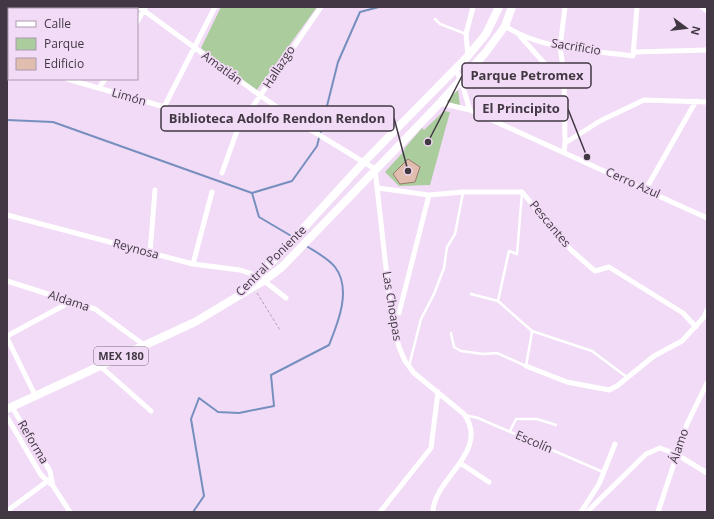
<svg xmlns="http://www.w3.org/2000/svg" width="714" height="519" font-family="'Open Sans',sans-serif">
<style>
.green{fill:#abcc9d}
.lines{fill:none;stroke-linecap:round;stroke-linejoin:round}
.stream{stroke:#768fbe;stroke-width:2}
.building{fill:#e0bdae;stroke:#99796b}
.path{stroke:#b3a1b7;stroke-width:1;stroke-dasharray:3 2;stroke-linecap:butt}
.service{stroke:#fff;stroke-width:2.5}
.minor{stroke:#fff;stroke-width:5}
.tertiary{stroke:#fff;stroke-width:6}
.primary{stroke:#fff;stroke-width:8}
.labels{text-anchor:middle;stroke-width:3.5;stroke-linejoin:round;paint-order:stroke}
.shield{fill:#f2dbf6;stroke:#766979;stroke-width:1}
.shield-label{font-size:11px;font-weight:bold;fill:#413843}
.street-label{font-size:12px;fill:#413843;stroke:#f2dbf6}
.leader{fill:none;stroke:#413843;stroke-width:1.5}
.callout-dot{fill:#413843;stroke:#f2dbf6;stroke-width:1.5}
.callout{fill:#f2dbf6;stroke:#413843;stroke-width:1.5}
.callout-label{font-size:13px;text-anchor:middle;font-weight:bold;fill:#413843}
</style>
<rect width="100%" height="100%" fill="#f2dbf6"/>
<!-- green -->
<path class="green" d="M221,7H317L256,91L201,48Z
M458,90L460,106L446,101Z
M444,111L450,112L430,185L399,186L385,172L405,150L404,149L422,128L424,130Z"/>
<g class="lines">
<!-- stream -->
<path class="stream" d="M7,120L53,122L252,193L292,181L317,146L338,62L360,12L379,7
M252,193L259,217L293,237
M193,512L204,496L191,419L199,398L218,412L239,413L274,406L271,375L329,345C338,323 352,289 335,267C328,258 314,251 305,245"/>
</g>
<!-- building -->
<path class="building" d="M408,159L420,167L415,182L400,184L393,174Z"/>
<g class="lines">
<!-- path -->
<path class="path" d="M257,293L280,330"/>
<!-- service -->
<path class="service" d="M435,19L440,24L466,34
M471,294L498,301L532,331L592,351L628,378
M498,301L509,251L517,254L522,193
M451,333L454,347L461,351L483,354L497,353L526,366L532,332
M409,366L421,319L434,294L444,268L447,247L455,234L463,193
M465,415L478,418L603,472
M510,431L516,419H537L556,425"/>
<!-- minor -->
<path class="minor" d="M139,7L261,96L306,127L375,169L391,313L399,347L405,361L414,373L464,414C491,452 433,479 433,512
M702,7L707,11
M137,22L145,8
M505,26C541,50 590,50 633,56L637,7
M520,36L545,64L564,74
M634,52L707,50
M468,56L466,34L473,7
M455,69C463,81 465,96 470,110
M67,79L238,128
M99,88L105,79
M440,103L470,110L707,218
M164,107L215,7
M565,143L600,121L644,100L707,102
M564,152L565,143L564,74L560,47L565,7
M222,173L238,128L321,7
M378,188L429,195L463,192H522L571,250L595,271L609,267L683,313L696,327
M646,189L696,101
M7,215L193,264L240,270L258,276L286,298
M150,253L155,190
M193,264L212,192
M7,281L95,309L144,345
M391,313H399L429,195
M7,336L72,301
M7,338L35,395
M100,366L151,411
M526,366L567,382L609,390L617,386L654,356L682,341L704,317L707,310
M12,407L50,471L53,486
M7,417L41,475L53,486L70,512
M460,463L489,482
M7,511L49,480
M380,512L431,448L438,392
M581,512L599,484L615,444
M587,512L646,454L660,448L676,454L707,473
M658,512L687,424L707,383"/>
<!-- tertiary -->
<path class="tertiary" d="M12,9L13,7
M7,17L9,14"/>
<!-- primary -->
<path class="primary" d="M246,286L280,254L363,163L468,56L486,34L499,7
M7,409L195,322L265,280L282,267L440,103L486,52L505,26L512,7"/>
</g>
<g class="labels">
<!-- shield labels -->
<rect class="shield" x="94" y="347" width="54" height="18" rx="3"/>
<g class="shield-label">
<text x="121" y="360">MEX 180</text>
</g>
<!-- street labels -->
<g class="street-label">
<text transform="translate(576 47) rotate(9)" y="4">Sacrificio</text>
<text transform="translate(279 67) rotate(-57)" y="4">Hallazgo</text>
<text transform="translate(222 68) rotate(36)" y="4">Amatlán</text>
<text transform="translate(129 97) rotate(16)" y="4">Limón</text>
<text transform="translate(633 183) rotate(24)" y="4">Cerro Azul</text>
<text transform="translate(550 224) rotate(50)" y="4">Pescantes</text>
<text transform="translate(136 249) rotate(15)" y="4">Reynosa</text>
<text transform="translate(271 261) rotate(-45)" y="4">Central Poniente</text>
<text transform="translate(69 301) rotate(18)" y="4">Aldama</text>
<text transform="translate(392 306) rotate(81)" y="4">Las Choapas</text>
<text transform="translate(33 442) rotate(59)" y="4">Reforma</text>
<text transform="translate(534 442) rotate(23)" y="4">Escolín</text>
<text transform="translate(679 446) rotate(-71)" y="4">Álamo</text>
</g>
</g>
<!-- callouts -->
<path class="leader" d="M428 142L462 76M587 157L568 109M408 171L394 118"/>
<g class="callout-dot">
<circle cx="428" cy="142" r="4"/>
<circle cx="587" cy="157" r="4"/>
<circle cx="408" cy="171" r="4"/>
</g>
<g class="callout">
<rect x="462" y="63" width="129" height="25" rx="4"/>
<rect x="474" y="96" width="94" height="25" rx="4"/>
<rect x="161" y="106" width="233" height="25" rx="4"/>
</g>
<g class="callout-label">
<text x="527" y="80">Parque Petromex</text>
<text x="521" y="113">El Principito</text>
<text x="277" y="123">Biblioteca Adolfo Rendon Rendon</text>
</g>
<!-- border -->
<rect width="714" height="519" fill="none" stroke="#413843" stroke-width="16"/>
<!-- legend -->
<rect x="8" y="8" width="130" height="72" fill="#f2dbf6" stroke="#ab9aae"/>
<rect x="16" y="21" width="20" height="6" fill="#ffffff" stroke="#ab9aae"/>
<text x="44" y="28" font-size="12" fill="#413843">Calle</text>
<rect x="16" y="38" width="20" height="12" fill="#abcc9d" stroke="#ab9aae"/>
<text x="44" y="48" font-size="12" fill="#413843">Parque</text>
<rect x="16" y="58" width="20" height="12" fill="#e0bdae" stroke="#ab9aae"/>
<text x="44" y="68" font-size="12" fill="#413843">Edificio</text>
<!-- north arrow -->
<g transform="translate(686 28) rotate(105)" stroke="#f2dbf6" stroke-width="3" paint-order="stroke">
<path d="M0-3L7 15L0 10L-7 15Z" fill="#413843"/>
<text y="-6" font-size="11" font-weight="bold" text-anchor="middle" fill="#413843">N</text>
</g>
</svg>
